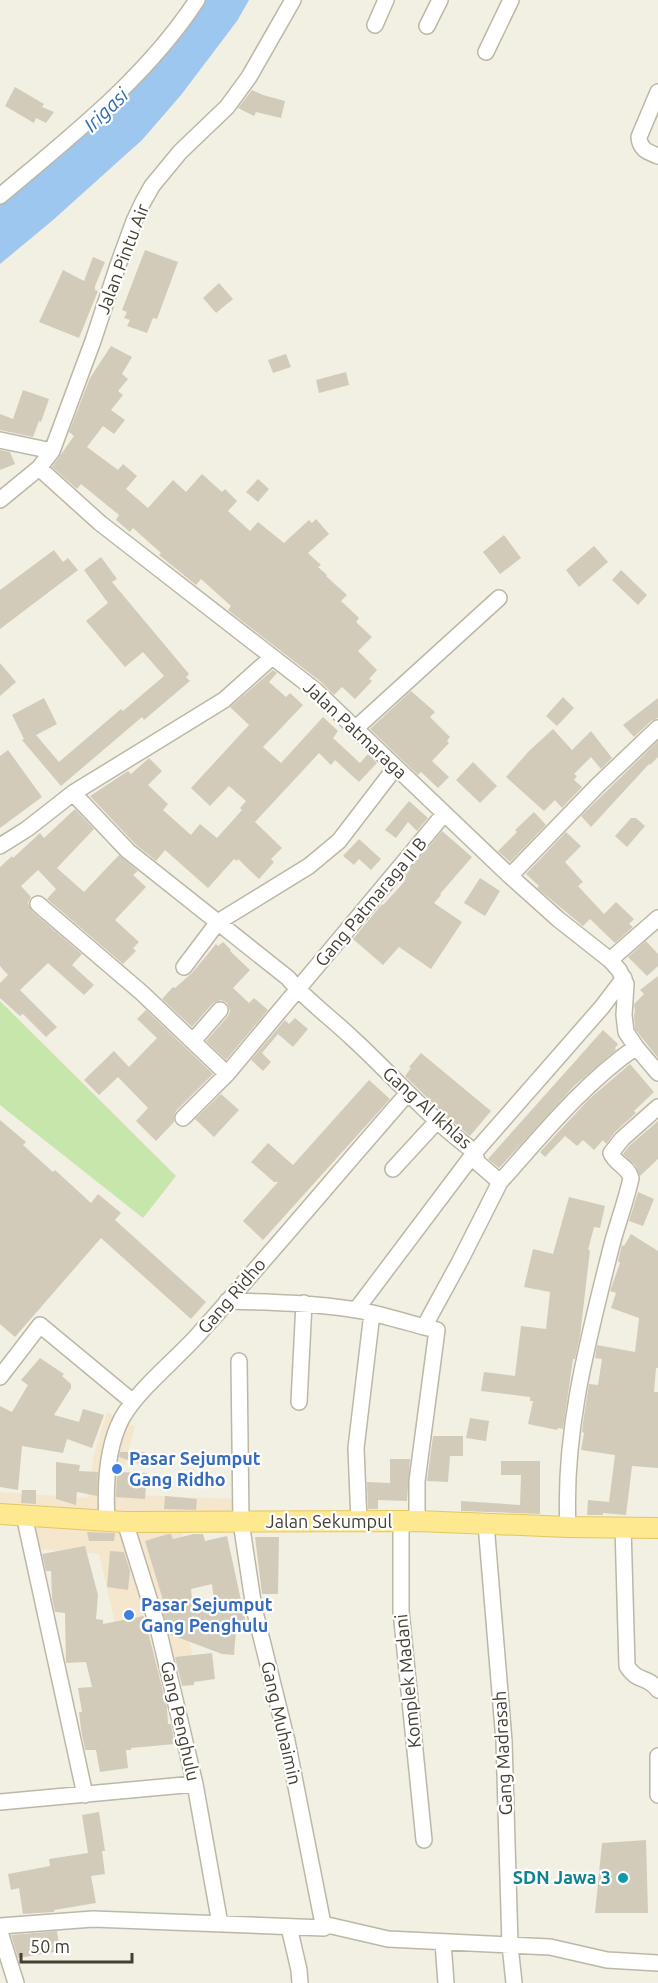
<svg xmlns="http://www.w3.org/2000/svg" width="658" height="1983" font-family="Ubuntu,sans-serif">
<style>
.commercial{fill:#f4e7cd}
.green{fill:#c7e6ab}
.water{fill:#9ec7ef}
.building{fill:#d3cbb9;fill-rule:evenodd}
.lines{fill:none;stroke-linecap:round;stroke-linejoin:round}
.minor-casing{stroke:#bdb7a6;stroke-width:18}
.major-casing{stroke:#e3c760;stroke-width:22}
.minor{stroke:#fff;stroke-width:15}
.major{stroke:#fee890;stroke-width:20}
.shop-dot{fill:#3f7fe0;stroke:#fff;stroke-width:2}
.culture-dot{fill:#0f9aa8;stroke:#fff;stroke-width:2}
.labels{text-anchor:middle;stroke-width:4.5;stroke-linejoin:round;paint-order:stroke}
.street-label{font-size:18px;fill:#433f33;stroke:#fff}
.shop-label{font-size:18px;font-weight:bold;fill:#366cbe;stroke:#fff;text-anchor:start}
.culture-label{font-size:18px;font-weight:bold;fill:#0d838f;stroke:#fff;text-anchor:end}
.water-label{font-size:20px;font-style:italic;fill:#2e6dae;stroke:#fff}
</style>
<rect width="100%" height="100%" fill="#f2efe3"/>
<!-- commercial -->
<path class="commercial" d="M107,1412L118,1419L103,1516L0,1509V1492L87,1498L94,1454Z
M124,1423L135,1426L123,1473L132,1495L237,1499L236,1517L110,1516L109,1484Z
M30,1520L121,1526L160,1676L128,1679L99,1554L38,1549Z
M131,1526L181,1527L185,1544L167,1548L196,1670L174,1672Z"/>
<!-- green -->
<path class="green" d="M0,1001L176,1176L143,1218L0,1105Z"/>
<!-- water -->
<path class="water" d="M198,0H249L237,21L181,95L142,140L53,220L0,264V204L20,187Z"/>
<!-- building -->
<path class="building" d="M15,87L44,104L42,107L54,112L46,123L36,118L34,123L5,106Z
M252,90L263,95L285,101L281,118L256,112L254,116L238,108Z
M145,250L178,262L157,319L153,318L147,333L127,326L130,320L124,318L127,312L122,310Z
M93,257L105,262L95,286V290L98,291L79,338L39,322L63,270L84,281Z
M219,283L233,299L216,313L203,298Z
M111,346L132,357L122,374L128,379L118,391L123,395L111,410L125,420L114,434L103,426L87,447L118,470L123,464L137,476L126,489L148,508L173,480L186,492L202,474L222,492L225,489L237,501L228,511L250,531L258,522L284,543L309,520L312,523L316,519L329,534L308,553L321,565L318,567L327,575L326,576L347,595L341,601L359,618L356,622L372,637L358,651L377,670L369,679L372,681L355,699L342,687L334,695L321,682L228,610L231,606L201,579L196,585L159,555L161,553L133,528L130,532L116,520L119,515L81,484L77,489L52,467L74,436L69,432L90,378Z
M286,354L291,367L273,373L268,360Z
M346,372L349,385L319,393L316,380Z
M23,390L49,399L41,422L39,421L33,437L0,430V414L13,419Z
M0,450L10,452L15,464L0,470Z
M258,479L269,489L258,502L246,492Z
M504,535L521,558L500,574L483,552Z
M594,546L608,562L579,587L566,570Z
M54,550L63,562L68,558L78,570L0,629V590Z
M101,557L117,579L112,582L189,674L186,677L190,681L144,720L142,717L61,786L22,740L24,739L12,715L44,698L57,724L36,735L59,762L121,709L123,711L164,676L143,652L125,667L86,621L108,603L84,570Z
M621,570L647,595L638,605L612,580Z
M0,663L16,682L0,696Z
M273,670L277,673L269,682L286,697L290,693L303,705L263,747L281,763L323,717L338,731L333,738L360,763L368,754L377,763L359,782L335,760L331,765L319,753L255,822L282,848L271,859L274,862L259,879L238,859L237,861L234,859L208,888L165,850L156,861L135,844L90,796L128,771L131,774L149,758L162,771L148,785L168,804L163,810L191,835L200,824L217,838L242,810L240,808L246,801L229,786L210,806L191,788L249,725L230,707Z
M411,691L435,712L430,717L450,737L447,741L449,743L432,761L449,777L438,788L421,772L418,775L370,729Z
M563,697L574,708L557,726L546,716Z
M658,698V718L651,721L634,737L623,725Z
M553,729L572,750L591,731L612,758L601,769L591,757L574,774L577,776L574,780L582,787L562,808L555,800L544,811L506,777L529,751Z
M658,741V757L650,765L649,764L591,827L581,816Z
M8,750L42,797L0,828V756Z
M473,762L497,786L480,803L456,780Z
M409,801L428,818L417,831L408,822L396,838L385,830Z
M75,809L94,829L57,868L84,892L119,855L138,871L133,875L146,887L115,920L139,942L133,948L136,951L123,964L47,899L56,889L38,870L21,886L31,897L28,903L32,911L82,954L72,965L94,985L84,995L48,963L20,990L57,1027L46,1037L23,1014L20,1016L0,998V983L8,975L0,966V867L12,856L13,858L40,833L44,838Z
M534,812L546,825L510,862L498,851L517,832L515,830Z
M631,818H636L645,826L627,847L615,836Z
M442,831L472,857L440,894L441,895L434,903L462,922L431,969L399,947L383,965L353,939L382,904L383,905L405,881L403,879L411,868Z
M566,832L581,846L565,862L583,882L578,886L604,914L616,902L634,919L629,924L633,927L615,943L590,919L583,926L537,888L539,886L526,874Z
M359,839L381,859L371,870L359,859L354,865L343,856Z
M480,878L500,891L485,916L464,903Z
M646,941L658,954V966L647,976L628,957Z
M223,942L231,950L230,951L250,970L233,988L249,1003L254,998L268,1010L226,1060L206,1041L228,1016L230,1011L227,1003L221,1000L213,1003L192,1027L162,999L173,987L175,988L192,973L216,944L218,946Z
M658,976V1058L635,1029L634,1015L635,1012L634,1004L644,994L640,990Z
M146,1010L213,1074L176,1111L174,1116V1122L156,1141L136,1121L148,1108L118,1077L99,1095L84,1080L114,1051L129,1067L157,1038L137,1019Z
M295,1018L308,1029L293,1047L278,1034L262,1053L271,1062L263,1071L251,1060L285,1020L289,1024Z
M603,1030L618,1044L615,1048L616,1050L574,1086L499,1168L488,1159Z
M421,1053L491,1111L470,1136L447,1117L405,1076L411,1068L409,1067Z
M630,1064L654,1092L634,1111L636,1113L615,1132L606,1144L603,1140L594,1150L583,1140L577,1146L565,1136L545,1157L540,1152L588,1100Z
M369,1080L390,1099L263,1240L243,1221L278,1182H274L251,1162L268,1143L293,1165Z
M221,1094L239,1110L214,1137L195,1119Z
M0,1120L26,1142L23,1145L53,1172L55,1170L91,1203L98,1194L121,1213L115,1220L206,1302L191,1319L101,1238L15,1337L0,1324Z
M658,1121V1159L640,1176L635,1165L623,1154L629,1146Z
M638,1192L654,1199L643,1226L629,1221Z
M569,1197L605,1206L600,1228L594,1227L588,1250H590L580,1336L575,1359H573L563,1429L558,1428L557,1430L528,1424L533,1401H530V1397L481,1391L484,1372L515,1376L521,1326L546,1329L550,1292L524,1287L533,1249L553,1254Z
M631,1234L658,1251V1368H656L654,1392H658V1468L632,1466L626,1515L603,1513V1515H587L588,1500L609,1502L615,1455L581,1450L584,1433L582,1432L583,1423L589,1384L598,1385L602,1359L595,1358L597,1345L635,1352L639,1318L611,1308L616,1293L610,1291L620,1263L618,1261L622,1245L624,1246Z
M40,1358L64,1374L62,1376L71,1384V1388L54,1415L79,1422L83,1409L104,1415L92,1448L67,1439L63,1453L22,1446L18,1490L0,1487V1406L12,1412L28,1385L21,1380Z
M470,1418L489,1421L486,1441L466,1438Z
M433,1436H463V1456H450L448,1482L427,1481Z
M120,1452H145V1466L119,1457Z
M390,1459H410L407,1501L378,1500V1509H368L367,1482L390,1483Z
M501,1461H540V1514L461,1511V1501L520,1505L521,1475H501Z
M56,1462L80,1465L79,1471L98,1472L97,1496L77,1492L76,1505L56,1499Z
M117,1472L147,1473L145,1499L116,1497Z
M22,1490H36V1504L21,1503Z
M165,1496L197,1499L196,1510L164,1509Z
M87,1532L115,1533L114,1541H89Z
M168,1534H171L173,1539L194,1534H203L205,1541L227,1536L247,1628L236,1630L234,1655L222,1654L169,1634L163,1612V1600L145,1541ZM212,1584L215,1609L193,1610L191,1589Z
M255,1537H279L278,1594H262Z
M85,1546L98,1595L96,1619L103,1620V1624L144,1616L167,1707L168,1724H171L175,1744L131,1748V1750H126L128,1768L100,1772L96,1750H85L81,1729L79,1712H82L78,1688L92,1687L86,1662L66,1663L65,1613L55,1612L52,1598L51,1571H46L42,1554Z
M110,1551L124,1552L130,1571L128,1590L107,1587Z
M212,1653L215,1679L194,1682V1685L182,1686L175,1657Z
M99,1812L105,1851H102L105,1874L91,1876L96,1903L54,1910V1912L23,1914L19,1888L11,1890L8,1874L50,1866L49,1859L88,1853L82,1815Z
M646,1840L648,1913H595L602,1843Z
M57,1931L60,1951L18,1958L11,1935Z"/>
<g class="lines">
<defs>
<path id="minor" d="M375,25L386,0
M427,26L440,0
M486,52L511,0
M658,92L639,137C640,150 648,152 658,156
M0,196C70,137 146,78 197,0
M0,440L52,451
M39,468L100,523L315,690L510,876L558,919L610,960L619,970L626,984L624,1015L626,1032L636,1047L658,1073
M0,500L39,468L52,451L93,341L118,265L134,221L143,202L152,186L180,152L227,107L249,77L293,0
M356,728L499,598
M73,793L128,851L288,978C306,1000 330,1017 351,1037C393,1075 429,1119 475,1152L477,1162L500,1182L460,1261L424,1327L437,1330L417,1481V1521
M0,846L27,829L73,793L224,700L271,658
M510,876L597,786L658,728
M38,904L142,993L227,1074
M610,960L658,918
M184,967L218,922L309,866L339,841L395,768
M193,1041L220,1010
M183,1118L227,1074L444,814
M393,1169L438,1120
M500,1182C543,1134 583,1084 636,1047
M227,1301C270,1302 314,1303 357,1310C380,1314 402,1321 424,1327
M356,1310L475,1152L602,1007L624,978
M239,1361L241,1522L254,1608L287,1741L323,1924
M0,1377L40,1325L133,1402
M299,1402L304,1303
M24,1515L85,1795
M107,1520C105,1487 106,1448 122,1418C138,1390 173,1362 196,1337C268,1257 337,1174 408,1093
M125,1522L157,1624L195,1784L220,1924
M359,1522L356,1448L372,1313
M401,1522V1611L424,1840
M486,1524L504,1741L510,1945L514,1983
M568,1527C563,1432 588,1340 611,1248C617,1224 626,1202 631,1178C628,1166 615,1164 611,1153L622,1139L658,1107
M623,1527L627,1666C637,1683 649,1676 658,1690
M658,1756V1795
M0,1802L195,1784
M0,1926L93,1919L324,1928L323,1924L388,1939L550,1947L607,1960L658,1963
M289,1927L299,1970L300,1983
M0,1932L16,1983
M443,1942L446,1983"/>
<path id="major" d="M0,1514L125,1522L417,1521L568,1527L658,1528"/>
</defs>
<!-- minor casing -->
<use href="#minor" class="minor-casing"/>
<!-- major casing -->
<use href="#major" class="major-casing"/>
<!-- minor -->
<use href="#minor" class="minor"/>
<!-- major -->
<use href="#major" class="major"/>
</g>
<!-- markers -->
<g class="shop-dot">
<circle cx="117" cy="1469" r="6"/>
<circle cx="129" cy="1615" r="6"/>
</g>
<circle class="culture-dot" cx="623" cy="1878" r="6"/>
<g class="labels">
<!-- street labels -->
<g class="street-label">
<text transform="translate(123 259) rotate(-69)" y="6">Jalan Pintu Air</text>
<text transform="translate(355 730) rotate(43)" y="6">Jalan Patmaraga</text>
<text transform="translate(371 902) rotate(-50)" y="6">Gang Patmaraga II B</text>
<text transform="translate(427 1108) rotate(42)" y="6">Gang Al Ikhlas</text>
<text transform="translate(232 1296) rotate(-49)" y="6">Gang Ridho</text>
<text x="329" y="1528">Jalan Sekumpul</text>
<text transform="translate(408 1681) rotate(-96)" y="6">Komplek Madani</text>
<text transform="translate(180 1721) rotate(77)" y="6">Gang Penghulu</text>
<text transform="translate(281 1723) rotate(77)" y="6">Gang Muhaimin</text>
<text transform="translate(503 1753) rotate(-93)" y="6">Gang Madrasah</text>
</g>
<!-- shop labels -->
<g class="shop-label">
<text x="129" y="1465">Pasar Sejumput<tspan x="129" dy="21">Gang Ridho</tspan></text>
<text x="141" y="1611">Pasar Sejumput<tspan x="141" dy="21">Gang Penghulu</tspan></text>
</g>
<!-- culture labels -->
<g class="culture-label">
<text x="611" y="1884">SDN Jawa 3</text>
</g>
<!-- water labels -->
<g class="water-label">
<text transform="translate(106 110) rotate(-44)" y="7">Irigasi</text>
</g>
</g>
<!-- scale -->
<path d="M21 1953v9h111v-9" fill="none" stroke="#433f33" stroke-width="3"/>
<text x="30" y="1953" font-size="18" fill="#433f33" stroke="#ffffff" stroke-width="4.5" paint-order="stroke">50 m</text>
</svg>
